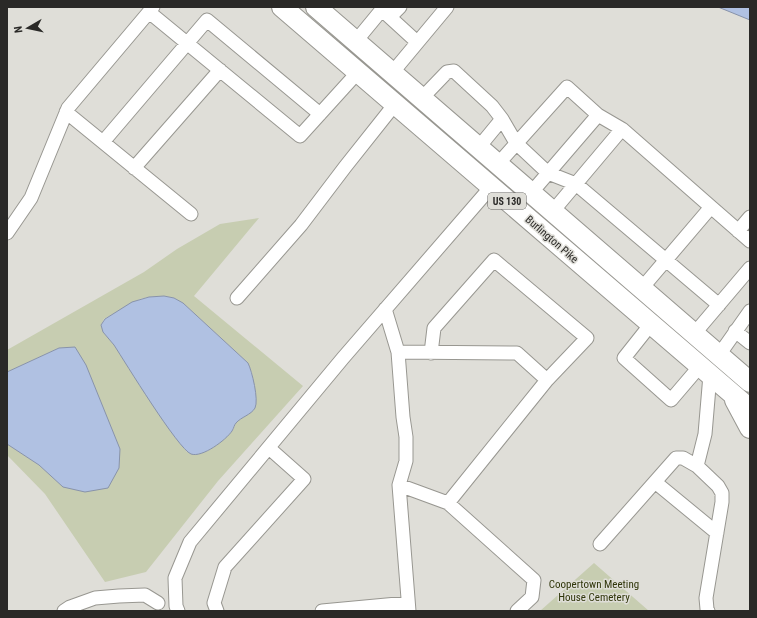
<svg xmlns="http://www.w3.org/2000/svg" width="757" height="618" font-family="'Roboto Condensed',sans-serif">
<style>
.green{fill:#c7cdb1;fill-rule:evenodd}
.water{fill:#b0c1e2;stroke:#8893aa}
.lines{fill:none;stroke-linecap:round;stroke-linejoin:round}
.minor-casing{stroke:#989791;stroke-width:15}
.highway-casing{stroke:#989791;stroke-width:22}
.minor{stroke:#fff;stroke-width:13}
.highway{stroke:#fff;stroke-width:20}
.labels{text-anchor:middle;stroke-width:3;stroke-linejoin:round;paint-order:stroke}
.shield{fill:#dfded8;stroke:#605f5c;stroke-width:1}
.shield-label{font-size:10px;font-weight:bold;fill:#2a2927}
.street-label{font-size:11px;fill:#2a2927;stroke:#dfded8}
.park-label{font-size:11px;fill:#30360a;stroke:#dfded8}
</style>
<rect width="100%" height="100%" fill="#dfded8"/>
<!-- green -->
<path class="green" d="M259,218L194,296L303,386L218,481L146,572L105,582L45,494L7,455V444L39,465L63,487L59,348L7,372V350L144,272L177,249L220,224ZM164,296L174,298L183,303L248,363L252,373L255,394V407L252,411L236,422L233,430L229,434L208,451L187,452L159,414L114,345L103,332L101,325L104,319L140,299L149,297Z
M594,563L649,611H540Z"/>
<!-- water -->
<path class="water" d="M718,7H750V20Z
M164,296L174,298L183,303L248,363C252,371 259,400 255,408C251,415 241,417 236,423C234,425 234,428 232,431C226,440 202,458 191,454C178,449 125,362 114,345L103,332L101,325L105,319L132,302L149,297Z
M75,347L86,365L120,449L119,468L108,488L85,492L63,487L39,465L7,444V372L59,348Z"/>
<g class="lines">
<defs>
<path id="minor" d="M153,7L149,12L300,136L358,72
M382,10L417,42
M390,17L400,7
M356,41L384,7
M392,73L447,7
M422,98L447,72L454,71L492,106L502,119L479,147
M66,112L191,214
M598,115L622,129L711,207
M502,119L516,143L548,173L576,184L719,305
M103,142L207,20L320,114
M498,164L567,87L598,115L531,193
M134,168L220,70
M553,211L622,129
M738,231L750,217
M7,233L31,198L68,108L149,12
M642,288L711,207L750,241
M237,298L301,225L345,167L395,104
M385,309L398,352L403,417L406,437V461L399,485L409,611
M651,324L624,358L671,400L700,366
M735,331L750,343
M694,334L750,268
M398,352L517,353L547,380L448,503L534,580L532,597L517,611
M431,353L434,328L494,260L587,338L547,380
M719,355L750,311
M655,482L717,533
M399,485L448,503
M600,544L676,458H683L697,466
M64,611L70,607L95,598L119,596L145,595L158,603
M178,611L176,606L175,578L190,542L343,358L491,187
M217,611L214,603L225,567L304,479L269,448
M322,611L408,603
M708,611L707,609L706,598L722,502V493L718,486L697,466L705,434L710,375"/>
<path id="highway" d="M282,7L750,409
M316,7L750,382
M735,400L750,428"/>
</defs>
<!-- minor casing -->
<use href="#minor" class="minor-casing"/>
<!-- highway casing -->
<use href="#highway" class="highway-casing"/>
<!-- minor -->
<use href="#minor" class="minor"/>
<!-- highway -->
<use href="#highway" class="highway"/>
</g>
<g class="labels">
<!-- shield labels -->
<rect class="shield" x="488" y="193" width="38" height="16" rx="3"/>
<g class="shield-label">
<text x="507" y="205">US 130</text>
</g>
<!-- street labels -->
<g class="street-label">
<text transform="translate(552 239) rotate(41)" y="4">Burlington Pike</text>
</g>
<!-- park labels -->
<g class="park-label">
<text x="594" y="588">Coopertown Meeting<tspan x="594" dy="13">House Cemetery</tspan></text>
</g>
</g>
<!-- border -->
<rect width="757" height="618" fill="none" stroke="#2a2927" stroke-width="16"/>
<!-- north arrow -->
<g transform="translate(28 28) rotate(261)" stroke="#dfded8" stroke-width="3" paint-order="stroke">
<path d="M0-3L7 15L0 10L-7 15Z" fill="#2a2927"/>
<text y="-6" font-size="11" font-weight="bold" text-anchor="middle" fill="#2a2927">N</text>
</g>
</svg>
